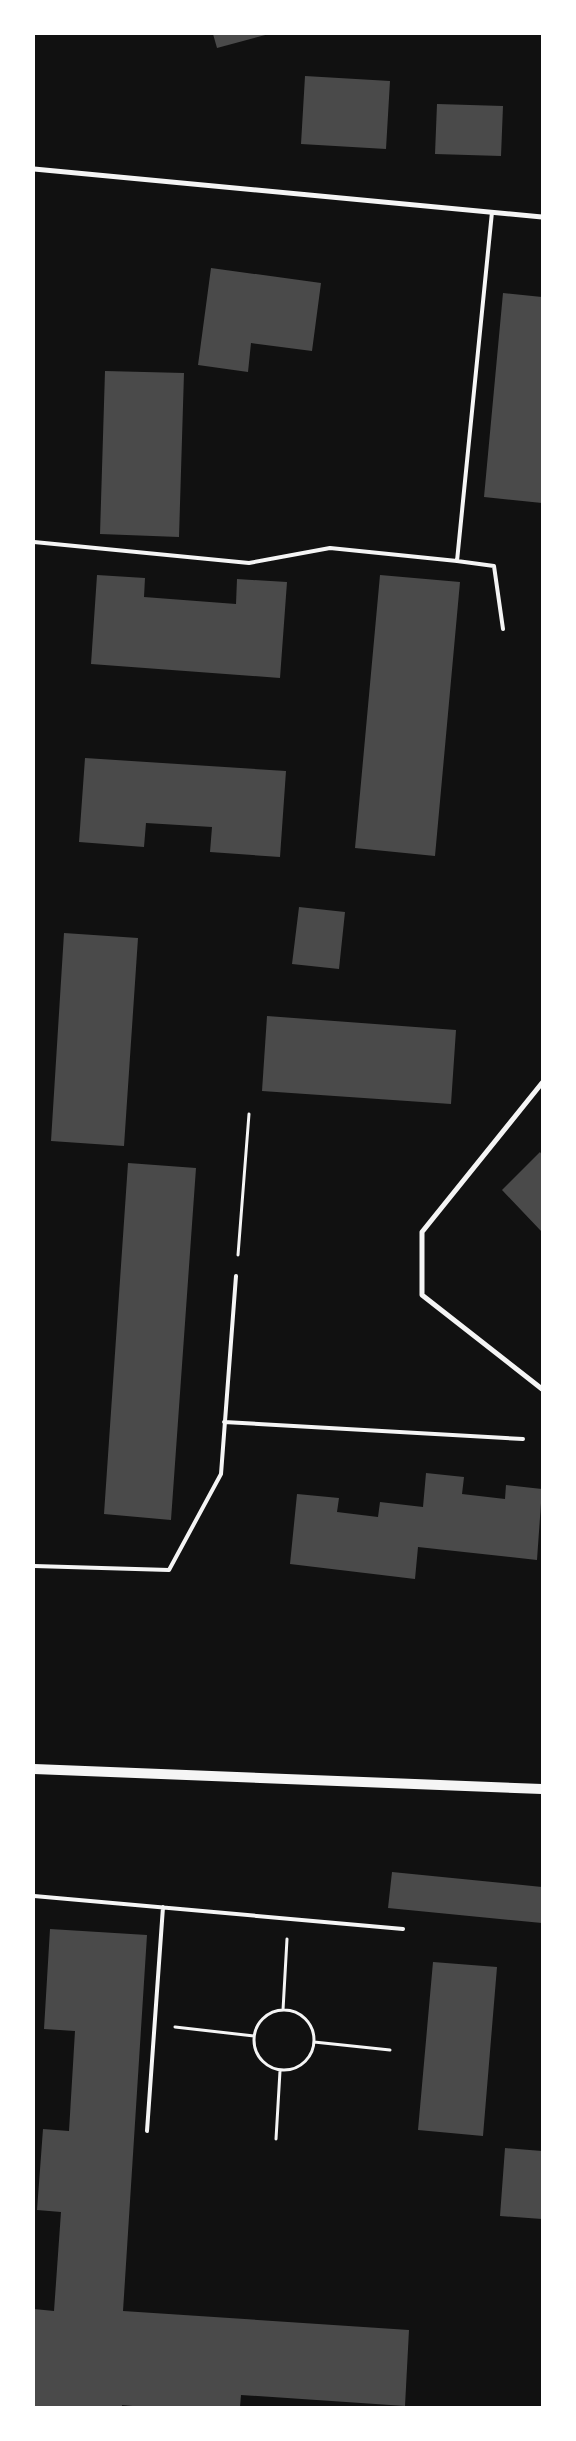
<svg xmlns="http://www.w3.org/2000/svg" width="576" height="2441" font-family="'DM Sans',sans-serif">
<style>
.building{fill:#4a4a4a}
.lines{fill:none;stroke-linecap:round;stroke-linejoin:round}
.path{stroke:#f5f5f5;stroke-width:3}
.service{stroke:#f5f5f5;stroke-width:4}
.minor{stroke:#f5f5f5;stroke-width:5}
.secondary{stroke:#f5f5f5;stroke-width:10}
</style>
<rect width="100%" height="100%" fill="#111"/>
<!-- building -->
<path class="building" d="M213,34H269L217,48Z
M305,76L390,81L386,149L301,144Z
M437,104L503,106L501,156L435,154Z
M211,268L321,283L312,351L251,343L248,372L198,365Z
M503,293L542,297V503L484,497Z
M105,371L184,373L179,537L100,534Z
M97,575L145,578L144,597L236,604L237,579L287,582L280,678L91,664Z
M380,575L460,582L435,856L355,848Z
M85,758L286,771L280,857L210,852L212,827L146,823L144,847L79,842Z
M299,907L345,912L339,969L292,964Z
M64,933L138,938L124,1146L51,1141Z
M267,1016L456,1030L451,1104L262,1091Z
M540,1152L542,1155L541,1231L502,1190Z
M128,1163L196,1168L171,1520L104,1514Z
M426,1473L464,1477L462,1494L505,1499L506,1485L542,1489L537,1560L418,1547L415,1579L290,1564L297,1494L339,1498L337,1512L378,1517L380,1502L423,1507Z
M392,1872L542,1887V1923L388,1908Z
M50,1929L147,1935L123,2311L409,2330L405,2406L241,2395L240,2407H143L122,2405V2407H34V2309L54,2311L61,2212L37,2210L43,2129L69,2131L75,2031L44,2029Z
M433,1962L497,1967L483,2136L418,2130Z
M505,2148L542,2151V2219L500,2216Z"/>
<g class="lines">
<!-- path -->
<path class="path" d="M238,1255L249,1114
M254 2040a30 30 0 1 1 60 0a30 30 0 1 1-60 0Z
M283,2010L287,1939
M175,2027L254,2036
M314,2042L390,2050
M276,2139L280,2071"/>
<!-- service -->
<path class="service" d="M492,212L457,561L494,566L503,629
M34,542L249,563L330,548L457,561
M224,1422L523,1439
M34,1566L169,1570L221,1474L236,1276
M34,1896L403,1929
M147,2131L163,1907"/>
<!-- minor -->
<path class="minor" d="M34,169L542,217
M542,1083L422,1232V1295L542,1389"/>
<!-- secondary -->
<path class="secondary" d="M34,1769L542,1789"/>
</g>
<!-- border -->
<rect width="576" height="2441" fill="none" stroke="#ffffff" stroke-width="70"/>
</svg>
